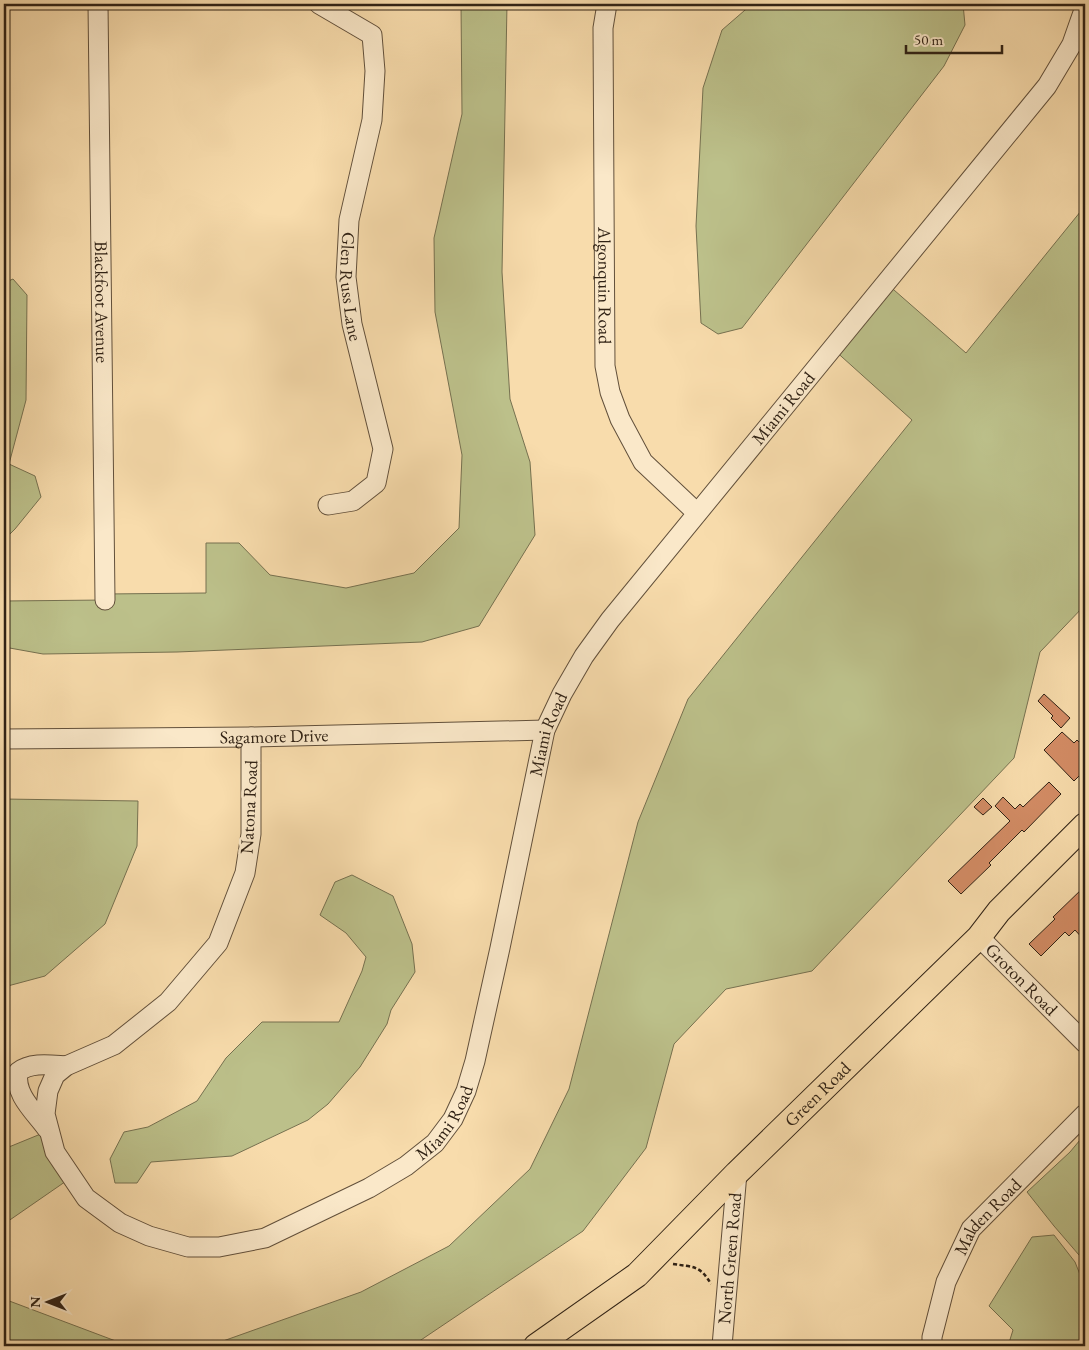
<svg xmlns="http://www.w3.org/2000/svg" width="1089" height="1350" font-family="'EB Garamond',serif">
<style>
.green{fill:#bcc08a;stroke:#767150}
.building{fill:#d38c65;stroke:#302215}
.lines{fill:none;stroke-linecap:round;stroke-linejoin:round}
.minor-casing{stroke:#62503b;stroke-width:21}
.major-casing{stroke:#302215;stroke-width:26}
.path{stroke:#302215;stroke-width:2.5;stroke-dasharray:4 2.5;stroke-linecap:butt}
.minor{stroke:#fae8c9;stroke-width:19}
.major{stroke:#f8dcac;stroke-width:24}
.labels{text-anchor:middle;stroke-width:5;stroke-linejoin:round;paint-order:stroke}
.street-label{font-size:18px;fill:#302215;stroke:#fae8c9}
</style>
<rect width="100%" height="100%" fill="#f8dcac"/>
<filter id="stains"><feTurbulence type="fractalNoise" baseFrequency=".004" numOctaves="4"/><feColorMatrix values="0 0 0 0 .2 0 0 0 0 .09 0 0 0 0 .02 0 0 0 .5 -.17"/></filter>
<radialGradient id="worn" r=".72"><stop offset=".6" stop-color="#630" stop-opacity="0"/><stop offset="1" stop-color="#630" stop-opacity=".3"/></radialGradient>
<!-- green -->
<path class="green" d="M461,4H507L502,272L510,399L530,462L535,535L479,626L422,642L177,652L43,654L4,647V601L105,600V594L206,593V543H239L270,575L346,588L414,573L459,528L462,455L435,312L434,238L462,114Z
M752,4H963L965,25L944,66L742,328L718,334L701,323L696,226L703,88L722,30Z
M1085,206V605L1040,652L1014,758L812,971L726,989L674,1044L646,1148L583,1231L412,1346H209L361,1292L449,1246L530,1169L569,1089L638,822L688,699L912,420L832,348L886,283L966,353Z
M13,279L27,295L26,400L9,464L35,476L41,497L15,529L4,540V283Z
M4,799L138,801L137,846L105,924L45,976L4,987Z
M352,875L393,896L412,944L415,972L391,1010L387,1024L360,1067L328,1104L308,1120L232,1156L151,1162L137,1183H115L110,1159L124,1132L148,1127L197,1101L226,1058L262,1022H339L362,971L366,957L346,933L320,915L335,882Z
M48,1131L72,1177L4,1224V1149Z
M1085,1134V1262L1054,1226L1027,1192L1070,1152Z
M1054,1235L1075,1262L1085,1287V1346H1008L1013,1330L989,1306L1032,1237Z
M4,1299L129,1346H4Z"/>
<!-- building -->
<path class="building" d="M1044,694L1070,718L1061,728L1051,718L1053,716L1038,701Z
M1062,732L1074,743L1077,740L1085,748V770L1074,781L1044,750Z
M1049,782L1061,794L1024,832L1022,830L989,863L991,865L961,894L948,881L1010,821L995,806L1003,797L1015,809L1020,804L1023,807Z
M983,798L992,807L983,815L974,807Z
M1085,886V941L1075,930L1069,936L1065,932L1041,956L1029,944L1055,919L1053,917Z"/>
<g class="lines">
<defs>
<g id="minor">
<path id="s1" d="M98,4L105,600"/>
<path id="s2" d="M319,4L372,35L375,71L372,120L349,220L346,277L352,324L383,449L376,483L353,501L328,505"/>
<path id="s3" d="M607,4L603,28L605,366L610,392L620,419L643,462L697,513"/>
<path id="s4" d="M251,737V834L245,873L218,943L168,1002L114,1045L66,1066L55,1075L48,1091L45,1114L55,1152L86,1198L120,1223L149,1236L188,1247H219L265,1238L369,1188L406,1166L435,1143L453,1119L466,1091L475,1061L500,948L545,730L562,694L584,656L610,620L1047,86L1072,44L1085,7"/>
<path id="s5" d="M4,739L251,737L545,730"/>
<path id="s6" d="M979,937L1085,1043"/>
<path d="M47,1129C35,1112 14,1095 18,1072C31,1062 50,1065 66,1066"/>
<path id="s7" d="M722,1346L737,1173"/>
<path id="s8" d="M932,1346V1337L946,1282L971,1229L1085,1114"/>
</g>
<g id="major">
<path id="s9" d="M536,1346L637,1275L737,1173L979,937L999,911L1085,825"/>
</g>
</defs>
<!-- minor casing -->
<use href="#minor" class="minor-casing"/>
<!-- major casing -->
<use href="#major" class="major-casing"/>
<!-- path -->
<path class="path" d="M673,1264C693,1267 700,1265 711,1284"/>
<!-- minor -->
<use href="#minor" class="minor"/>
<!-- major -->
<use href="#major" class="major"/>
</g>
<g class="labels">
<!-- street labels -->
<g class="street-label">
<text dy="6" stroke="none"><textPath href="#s2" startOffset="316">Glen Russ Lane</textPath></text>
<text dy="6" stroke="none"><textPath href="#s3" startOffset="282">Algonquin Road</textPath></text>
<text dy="6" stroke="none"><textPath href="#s1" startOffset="298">Blackfoot Avenue</textPath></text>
<text dy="6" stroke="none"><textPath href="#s4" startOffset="1780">Miami Road</textPath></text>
<text dy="6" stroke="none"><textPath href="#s5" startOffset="270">Sagamore Drive</textPath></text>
<text dy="6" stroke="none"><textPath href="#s4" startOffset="1375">Miami Road</textPath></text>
<text transform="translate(249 807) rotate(-87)" y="6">Natona Road</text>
<text dy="6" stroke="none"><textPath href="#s6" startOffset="60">Groton Road</textPath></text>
<text dy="6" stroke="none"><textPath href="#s9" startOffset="379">Green Road</textPath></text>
<text dy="6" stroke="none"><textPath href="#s4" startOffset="970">Miami Road</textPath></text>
<text dy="6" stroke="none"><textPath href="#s8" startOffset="144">Malden Road</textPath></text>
<text dy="6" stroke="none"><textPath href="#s7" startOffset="88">North Green Road</textPath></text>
</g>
</g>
<!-- margin -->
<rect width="1089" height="1350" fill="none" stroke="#f8dcac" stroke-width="20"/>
<rect x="5" y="5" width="1079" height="1340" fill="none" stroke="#302215" stroke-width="2.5"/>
<rect x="10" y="10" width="1069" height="1330" fill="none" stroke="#302215"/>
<!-- north arrow -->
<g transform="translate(48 1302) rotate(270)" stroke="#fae8c9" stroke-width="4" paint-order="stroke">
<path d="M0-4L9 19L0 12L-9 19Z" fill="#302215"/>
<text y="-8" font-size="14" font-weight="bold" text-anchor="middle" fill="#302215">N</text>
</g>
<!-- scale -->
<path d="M906 45v8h96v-8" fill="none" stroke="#302215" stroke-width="2.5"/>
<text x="914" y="45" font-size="15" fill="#302215" stroke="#fae8c9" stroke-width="4" paint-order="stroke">50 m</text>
<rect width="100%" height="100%" filter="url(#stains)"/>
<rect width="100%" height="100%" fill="url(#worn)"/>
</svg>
